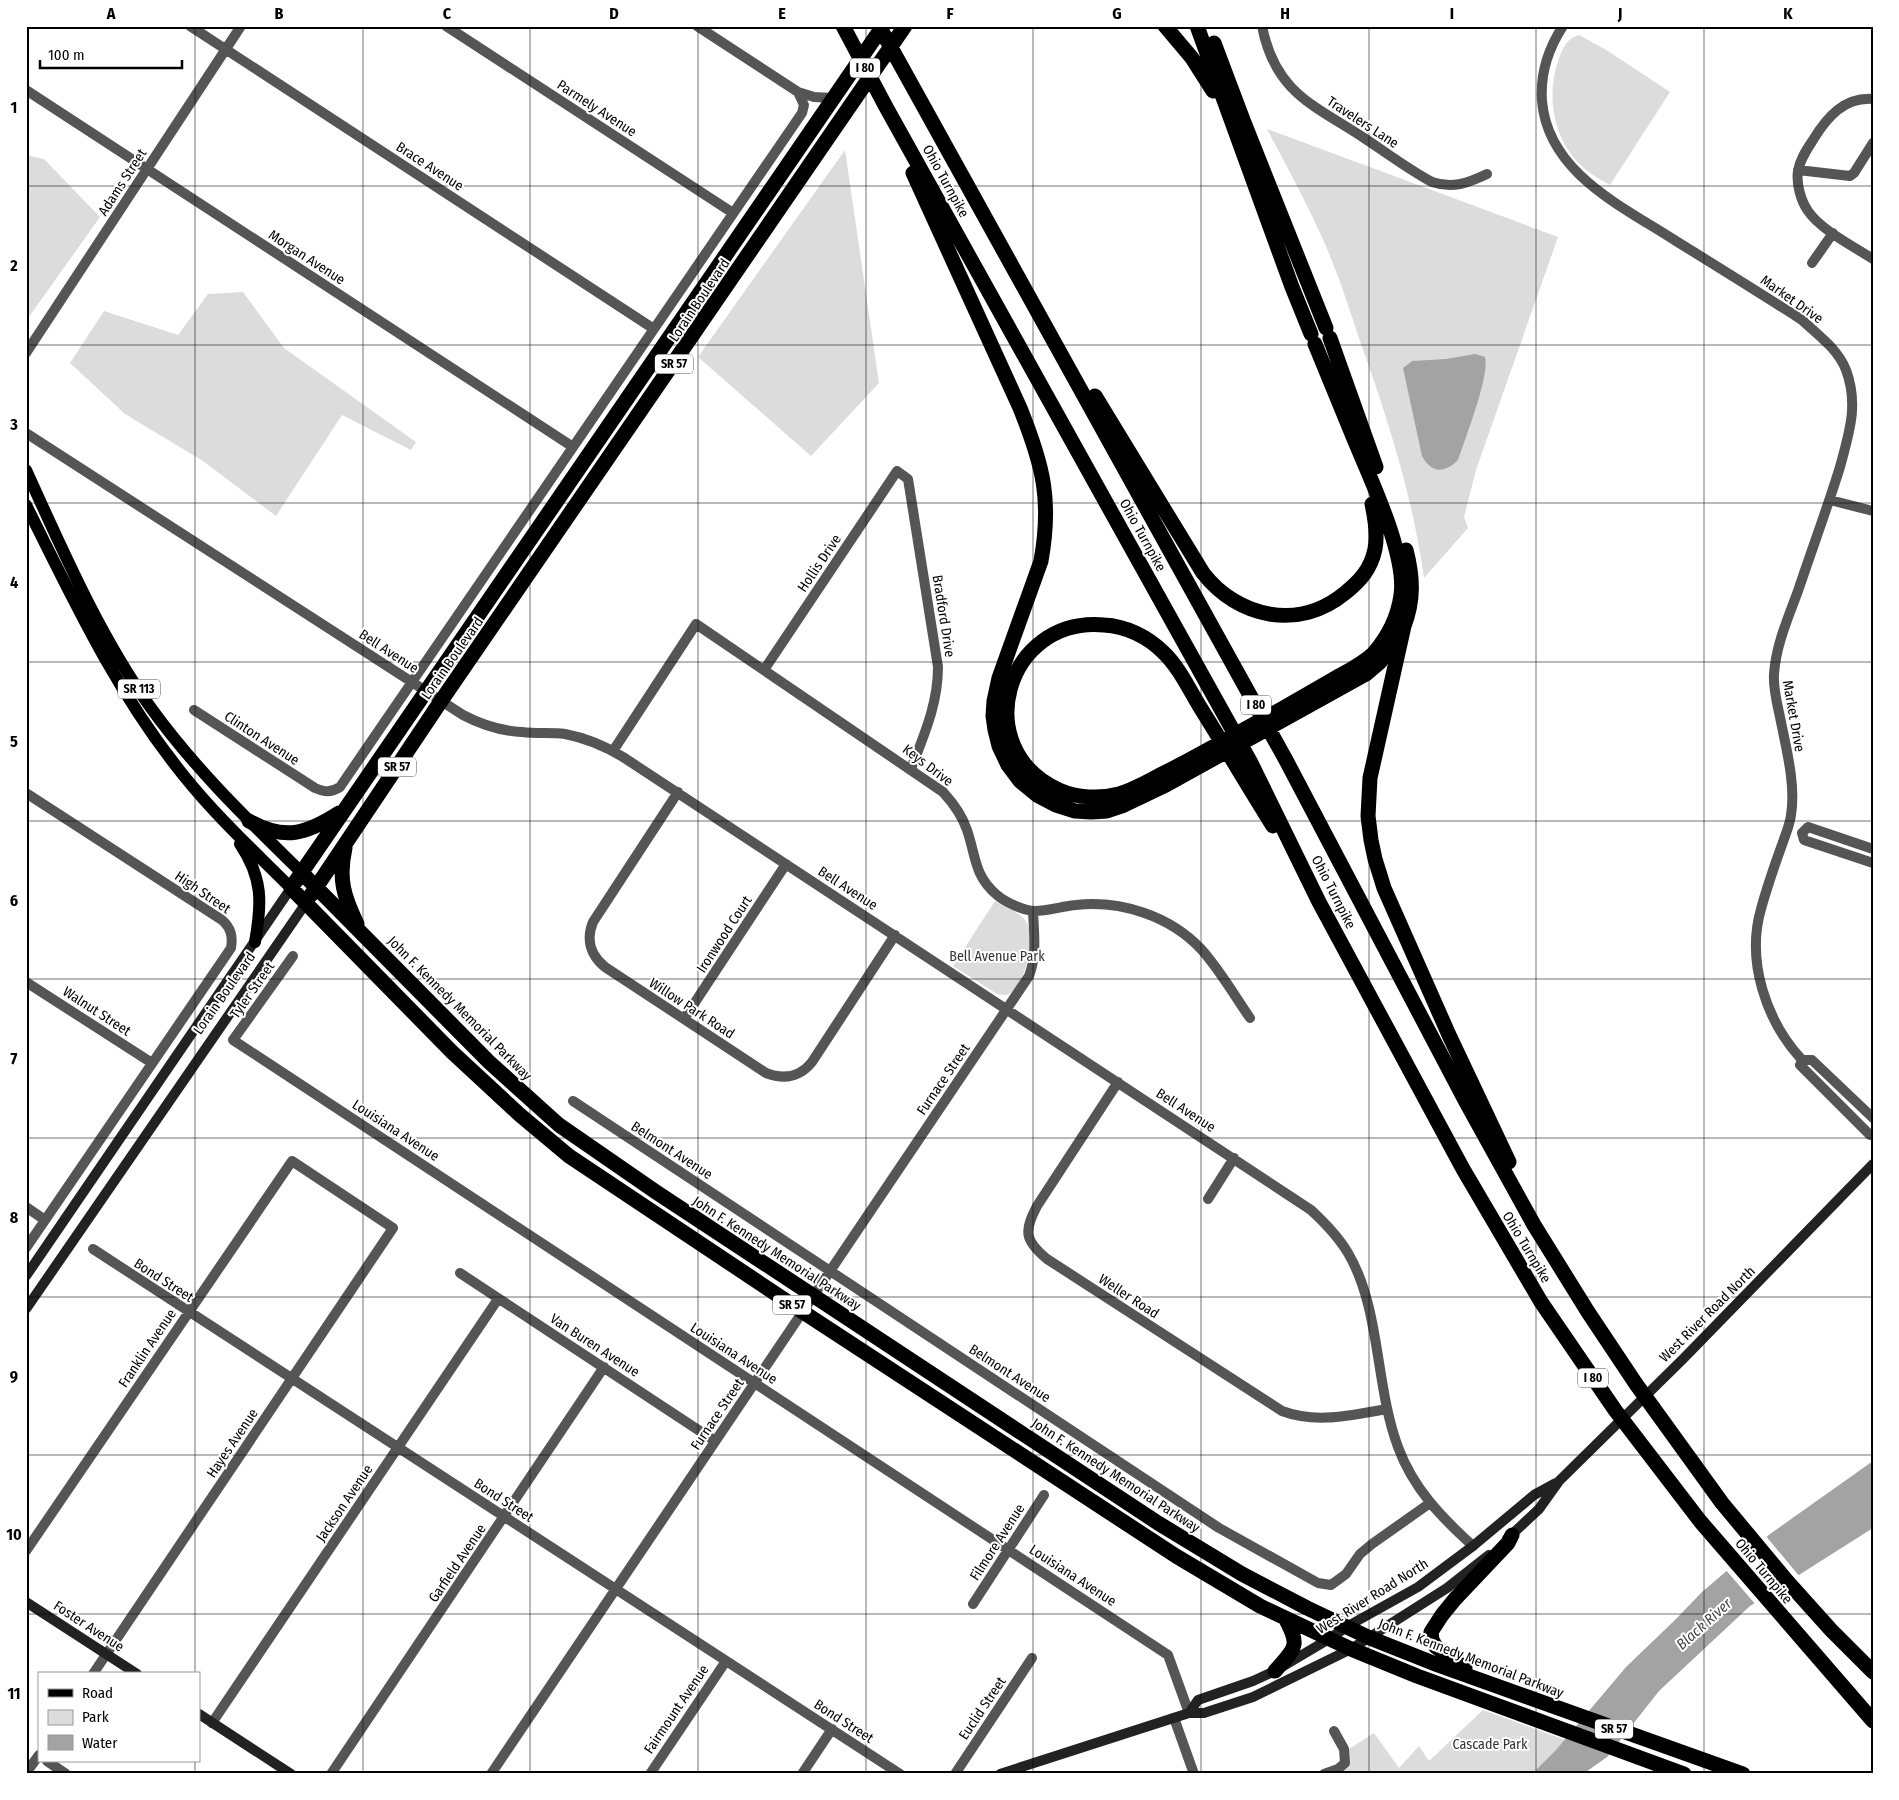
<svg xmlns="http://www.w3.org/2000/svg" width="1899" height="1800" font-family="'Fira Sans Condensed',sans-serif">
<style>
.green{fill:#dcdcdc}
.water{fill:#a3a3a3}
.pier{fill:#fff}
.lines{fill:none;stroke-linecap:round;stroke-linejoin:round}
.street{stroke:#555;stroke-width:10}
.secondary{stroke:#222;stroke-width:10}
.primary{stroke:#000;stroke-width:12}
.highway{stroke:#000;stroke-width:15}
.grid{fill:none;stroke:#000;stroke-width:1;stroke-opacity:0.55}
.labels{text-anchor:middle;stroke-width:4;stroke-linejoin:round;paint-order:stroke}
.shield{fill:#fff;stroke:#4c4c4c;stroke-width:1}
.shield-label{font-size:12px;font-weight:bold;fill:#000}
.street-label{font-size:14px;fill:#000;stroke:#fff}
.park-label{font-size:14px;fill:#333;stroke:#fff}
.water-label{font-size:15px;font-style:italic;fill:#444;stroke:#fff}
.neatline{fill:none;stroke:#000;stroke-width:2}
.grid-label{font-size:16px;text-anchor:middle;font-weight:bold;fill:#000}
</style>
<rect width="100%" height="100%" fill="#fff"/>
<!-- green -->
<path class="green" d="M1579,35L1608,51L1670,92L1610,185C1601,180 1592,175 1584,168C1555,143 1546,100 1557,65C1561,52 1565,39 1579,35Z
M1267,129L1558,237L1476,470L1464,517L1468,528L1424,578C1413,498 1388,419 1361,344C1350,311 1339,276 1325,244C1308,205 1287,167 1267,129Z
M845,150L879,383L811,456L698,357Z
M26,155L44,159L100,217L26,321Z
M243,292L284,348L416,442L411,450L342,415L276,516L203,461L125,414L70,363L104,311L178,335L208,294Z
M995,901C1005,908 1020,911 1027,923C1036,940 1026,979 1012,992C1007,996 1002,995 997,994L953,966Z
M1483,1710L1582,1746L1554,1774H1339L1347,1768L1349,1749L1374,1733L1399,1768L1419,1746L1429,1761Z"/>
<!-- water -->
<path class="water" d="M1475,354L1485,357C1490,375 1465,439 1458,460C1444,474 1431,473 1422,456L1403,368L1412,361L1446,359Z
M1873,1461V1528L1750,1606L1659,1691L1607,1757L1583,1774H1532L1556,1750L1626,1667L1676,1619L1702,1592L1770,1534Z"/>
<!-- pier -->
<path class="pier" d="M1765,1535L1800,1577L1756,1605L1725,1569Z"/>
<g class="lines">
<!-- street -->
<path class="street" d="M190,26L654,329
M446,26L733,213
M697,26L798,92L814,97L833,98
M1262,26C1275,93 1314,105 1364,138C1387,153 1408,169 1432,182C1453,189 1468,183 1487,174
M1563,26C1548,49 1540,73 1542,101C1548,173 1622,206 1676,241C1718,267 1760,293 1802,320C1818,335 1838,349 1846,370C1859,405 1849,433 1840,467C1827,509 1812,549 1798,591C1788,618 1776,645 1774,674C1773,688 1777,703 1780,717C1786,748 1796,784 1791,815C1790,824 1786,833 1783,842C1775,864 1767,887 1761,909C1746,961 1766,1021 1802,1060H1812L1873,1118
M26,90L573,447
M1873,99C1844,97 1827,117 1813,140C1807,149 1800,159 1798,171C1796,184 1801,201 1808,211C1821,230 1853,246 1873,259
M1798,170L1850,176L1854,173L1873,143
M1812,263L1833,233
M26,353L241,26
M26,433L463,715C482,725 501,731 522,732C537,734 551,732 565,734C586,738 605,746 623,757L1311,1210C1325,1223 1338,1236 1348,1253C1381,1309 1375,1386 1398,1447C1413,1488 1441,1517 1473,1546
M1830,500L1873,511
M764,670L897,471L908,479L938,667C938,704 924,735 911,769
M194,710L315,788C324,792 331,793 340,787L802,113L804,105L798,92
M613,751L696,624L943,792C954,804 962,815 967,830C976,856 974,876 997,895C1005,902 1024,911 1035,911C1048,911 1063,906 1076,905C1121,900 1170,916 1201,949C1220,970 1234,995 1250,1018
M678,792L593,922C586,939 590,955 605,967L766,1073C784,1080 800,1077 812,1062L895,935
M26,793L222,920C231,928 233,936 231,948L26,1248
M1873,849L1808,827L1802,833L1804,840L1873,863
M293,956L233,1040L1168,1655L1189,1713
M26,982L152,1063
M684,1019L786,864
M1802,1060L1800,1065L1870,1135H1873
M1118,1082L1037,1206C1024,1231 1024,1240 1047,1259L1282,1411C1317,1424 1351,1415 1387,1409
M573,1101L1219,1528L1318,1583L1331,1585L1346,1574L1360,1554L1372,1544L1430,1503
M1208,1199L1234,1158
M26,1207L45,1220
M93,1249L900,1774
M460,1273L715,1441
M26,1551L292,1161L393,1228L93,1674
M973,1604L1044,1495
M1174,1718L1194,1774
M212,1723L498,1299
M47,1761L66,1774
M26,1773L39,1755
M331,1774L604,1367
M491,1774L1029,976C1037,955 1034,934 1033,911
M650,1774L726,1661
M802,1774L832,1729
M955,1774L1032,1658
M1324,1774L1338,1769L1345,1763L1344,1749L1334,1731"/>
<!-- secondary -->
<path class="secondary" d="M26,1276L291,888
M26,1309L306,903
M1507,1539L1539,1509L1559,1481L1683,1359L1873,1164
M26,1602L137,1674
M1189,1713L1198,1700L1253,1681L1275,1671L1329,1639L1348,1626L1418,1587L1473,1546L1534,1495L1556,1483
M199,1714L291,1774
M1000,1774L1189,1713H1204L1253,1697L1351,1649L1447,1588L1489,1555"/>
<!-- primary -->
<path class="primary" d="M26,470C63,551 99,635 151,708C195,769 249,821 302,873
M26,505C74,601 116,692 184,776C216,816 255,852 291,888
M240,844C263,878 262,903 255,942"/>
<!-- highway -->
<path class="highway" d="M843,26L886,107L1251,763L1319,902L1463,1169L1541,1302L1615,1410L1700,1521L1873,1721
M879,26L1287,762L1466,1102L1534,1225L1588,1312L1636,1384L1722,1503L1787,1581L1831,1630L1873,1672
M883,26L291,888L452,1052L520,1115L569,1156L803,1312L1176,1556L1260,1606L1351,1649L1417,1676L1684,1774
M1165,26L1192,58L1213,91
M1197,26L1292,287L1311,334
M1214,43L1243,120L1326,328
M913,173L1020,408C1043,465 1052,500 1041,561L999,678L994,701L993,716L995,730L999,746L1008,765L1020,781L1037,795L1056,805L1075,811L1091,812L1107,811L1122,806L1166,785L1366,674L1380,662L1404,626
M1330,338L1376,467
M1095,396L1203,573C1238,618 1299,631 1345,593C1360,581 1371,569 1375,549C1378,534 1375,518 1372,504
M1406,550C1413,577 1414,600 1404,626L1370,778L1368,816L1371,840L1375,859L1384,888L1449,1035L1509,1162
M249,821C285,841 306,834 339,813
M1273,826C1248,786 1225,747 1200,707C1189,689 1179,667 1163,652C1148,637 1126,626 1104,625C1005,616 968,749 1059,790C1077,798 1100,799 1119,794C1136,789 1152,779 1168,771C1206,752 1242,730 1280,710C1297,700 1315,690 1332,680C1346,672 1361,665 1373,654C1388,637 1398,617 1401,595C1407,555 1370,478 1354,439C1341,408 1328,376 1315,344
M345,848C338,879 344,897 357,924
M302,873L489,1062L559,1125L656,1192L1158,1523L1242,1574L1307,1608L1370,1638L1438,1665L1743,1774
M311,895L441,701L905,26
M1465,1668L1436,1647L1432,1640L1431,1632L1442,1615L1455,1599L1508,1543L1512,1535
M1275,1671C1295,1648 1301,1647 1285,1618"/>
</g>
<!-- grid -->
<path class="grid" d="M195,26V1674M363,26V1774M530,26V1774M698,26V1774M866,26V1774M1033,26V1774M1201,26V1774M1369,26V1774M1536,26V1774M1704,26V1774M26,186H1873M26,345H1873M26,503H1873M26,662H1873M26,821H1873M26,979H1873M26,1138H1873M26,1297H1873M26,1455H1873M26,1614H1873M195,1761V1774"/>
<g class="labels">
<!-- shield labels -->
<g class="shield">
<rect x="850" y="58.5" width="30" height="19" rx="4"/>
<rect x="655" y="354.5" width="38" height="19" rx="4"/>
<rect x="118" y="679.5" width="42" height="19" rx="4"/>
<rect x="1241" y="695.5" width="30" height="19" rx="4"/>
<rect x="378" y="757.5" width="38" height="19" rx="4"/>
<rect x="773" y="1295.5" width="38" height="19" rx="4"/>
<rect x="1578" y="1368.5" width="30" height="19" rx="4"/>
<rect x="1595" y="1719.5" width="38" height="19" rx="4"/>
</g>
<g class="shield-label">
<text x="865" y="72">I 80</text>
<text x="674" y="368">SR 57</text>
<text x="139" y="693">SR 113</text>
<text x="1256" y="709">I 80</text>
<text x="397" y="771">SR 57</text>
<text x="792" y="1309">SR 57</text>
<text x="1593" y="1382">I 80</text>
<text x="1614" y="1733">SR 57</text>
</g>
<!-- street labels -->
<g class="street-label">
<text transform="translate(597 108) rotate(33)" y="5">Parmely Avenue</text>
<text transform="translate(1363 122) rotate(33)" y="5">Travelers Lane</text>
<text transform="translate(430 166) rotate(33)" y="5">Brace Avenue</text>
<text transform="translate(946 181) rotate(61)" y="5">Ohio Turnpike</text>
<text transform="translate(122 182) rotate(-57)" y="5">Adams Street</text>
<text transform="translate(307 257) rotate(33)" y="5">Morgan Avenue</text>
<text transform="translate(1792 299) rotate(35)" y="5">Market Drive</text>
<text transform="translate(699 300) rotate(-56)" y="5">Lorain Boulevard</text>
<text transform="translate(1143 535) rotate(61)" y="5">Ohio Turnpike</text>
<text transform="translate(819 563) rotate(-56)" y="5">Hollis Drive</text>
<text transform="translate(944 616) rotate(81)" y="5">Bradford Drive</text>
<text transform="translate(389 651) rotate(33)" y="5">Bell Avenue</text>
<text transform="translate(452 658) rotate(-55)" y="5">Lorain Boulevard</text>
<text transform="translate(1794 716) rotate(80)" y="5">Market Drive</text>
<text transform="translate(262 738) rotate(33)" y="5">Clinton Avenue</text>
<text transform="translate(928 765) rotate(37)" y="5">Keys Drive</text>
<text transform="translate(848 888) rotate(33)" y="5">Bell Avenue</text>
<text transform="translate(203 892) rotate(34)" y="5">High Street</text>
<text transform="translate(1334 892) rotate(63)" y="5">Ohio Turnpike</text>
<text transform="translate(724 934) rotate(-57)" y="5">Ironwood Court</text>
<text transform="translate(252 990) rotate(-55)" y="5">Tyler Street</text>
<text transform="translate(224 993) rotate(-55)" y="5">Lorain Boulevard</text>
<text transform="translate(460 1008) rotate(45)" y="5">John F. Kennedy Memorial Parkway</text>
<text transform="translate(692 1008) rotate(33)" y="5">Willow Park Road</text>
<text transform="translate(97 1011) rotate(33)" y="5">Walnut Street</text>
<text transform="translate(943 1079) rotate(-56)" y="5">Furnace Street</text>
<text transform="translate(1186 1110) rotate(33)" y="5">Bell Avenue</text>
<text transform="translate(396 1130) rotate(33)" y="5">Louisiana Avenue</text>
<text transform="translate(672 1150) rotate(33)" y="5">Belmont Avenue</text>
<text transform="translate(1527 1247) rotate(59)" y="5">Ohio Turnpike</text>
<text transform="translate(777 1253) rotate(33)" y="5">John F. Kennedy Memorial Parkway</text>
<text transform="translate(164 1280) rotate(33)" y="5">Bond Street</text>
<text transform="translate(1129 1296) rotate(33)" y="5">Weller Road</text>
<text transform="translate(1707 1314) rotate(-45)" y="5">West River Road North</text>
<text transform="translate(595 1345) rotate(33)" y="5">Van Buren Avenue</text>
<text transform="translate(147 1348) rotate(-56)" y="5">Franklin Avenue</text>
<text transform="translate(734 1353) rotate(33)" y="5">Louisiana Avenue</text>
<text transform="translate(1010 1373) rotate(33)" y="5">Belmont Avenue</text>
<text transform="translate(717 1414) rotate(-56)" y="5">Furnace Street</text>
<text transform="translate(232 1443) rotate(-56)" y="5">Hayes Avenue</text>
<text transform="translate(1116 1475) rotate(33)" y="5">John F. Kennedy Memorial Parkway</text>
<text transform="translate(504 1500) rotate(33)" y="5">Bond Street</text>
<text transform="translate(344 1503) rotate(-56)" y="5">Jackson Avenue</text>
<text transform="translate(997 1542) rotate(-57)" y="5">Filmore Avenue</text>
<text transform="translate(457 1563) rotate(-56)" y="5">Garfield Avenue</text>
<text transform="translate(1764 1571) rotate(50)" y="5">Ohio Turnpike</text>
<text transform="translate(1073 1575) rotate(33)" y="5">Louisiana Avenue</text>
<text transform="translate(1372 1596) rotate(-32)" y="5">West River Road North</text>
<text transform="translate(89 1626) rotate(33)" y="5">Foster Avenue</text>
<text transform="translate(1471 1658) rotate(21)" y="5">John F. Kennedy Memorial Parkway</text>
<text transform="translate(982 1708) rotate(-56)" y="5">Euclid Street</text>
<text transform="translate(676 1709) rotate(-56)" y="5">Fairmount Avenue</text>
<text transform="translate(844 1721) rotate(33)" y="5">Bond Street</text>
</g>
<!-- park labels -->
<g class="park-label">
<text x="997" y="961">Bell Avenue Park</text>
<text x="1490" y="1749">Cascade Park</text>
</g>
<!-- water labels -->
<g class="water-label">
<text transform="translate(1704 1624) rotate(-42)" y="5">Black River</text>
</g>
</g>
<!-- border -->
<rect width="1899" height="1800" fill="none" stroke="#ffffff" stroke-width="55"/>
<!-- legend -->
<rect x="38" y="1672" width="162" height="90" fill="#ffffff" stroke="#999999"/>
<rect x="48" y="1689" width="25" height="8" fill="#000000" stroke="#999999"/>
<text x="82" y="1698" font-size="15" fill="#000000">Road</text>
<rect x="48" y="1710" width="25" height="15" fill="#dcdcdc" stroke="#999999"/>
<text x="82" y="1722" font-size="15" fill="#000000">Park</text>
<rect x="48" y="1735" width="25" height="15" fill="#a3a3a3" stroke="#999999"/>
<text x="82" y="1748" font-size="15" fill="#000000">Water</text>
<!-- scale -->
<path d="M40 60v8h142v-8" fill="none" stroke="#000000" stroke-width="2.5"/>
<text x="48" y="60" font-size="15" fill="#000000" stroke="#ffffff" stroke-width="4" paint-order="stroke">100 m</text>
<rect x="28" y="28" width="1844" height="1744" class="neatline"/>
<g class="grid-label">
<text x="111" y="19">A</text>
<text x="279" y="19">B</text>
<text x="447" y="19">C</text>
<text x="614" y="19">D</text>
<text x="782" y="19">E</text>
<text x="950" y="19">F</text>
<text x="1117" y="19">G</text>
<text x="1285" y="19">H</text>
<text x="1452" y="19">I</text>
<text x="1620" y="19">J</text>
<text x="1788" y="19">K</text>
<text x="14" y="113">1</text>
<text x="14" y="271">2</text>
<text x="14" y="430">3</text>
<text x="14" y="588">4</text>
<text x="14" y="747">5</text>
<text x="14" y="906">6</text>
<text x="14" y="1064">7</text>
<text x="14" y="1223">8</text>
<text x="14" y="1382">9</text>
<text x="14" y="1540">10</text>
<text x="14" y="1699">11</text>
</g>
</svg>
